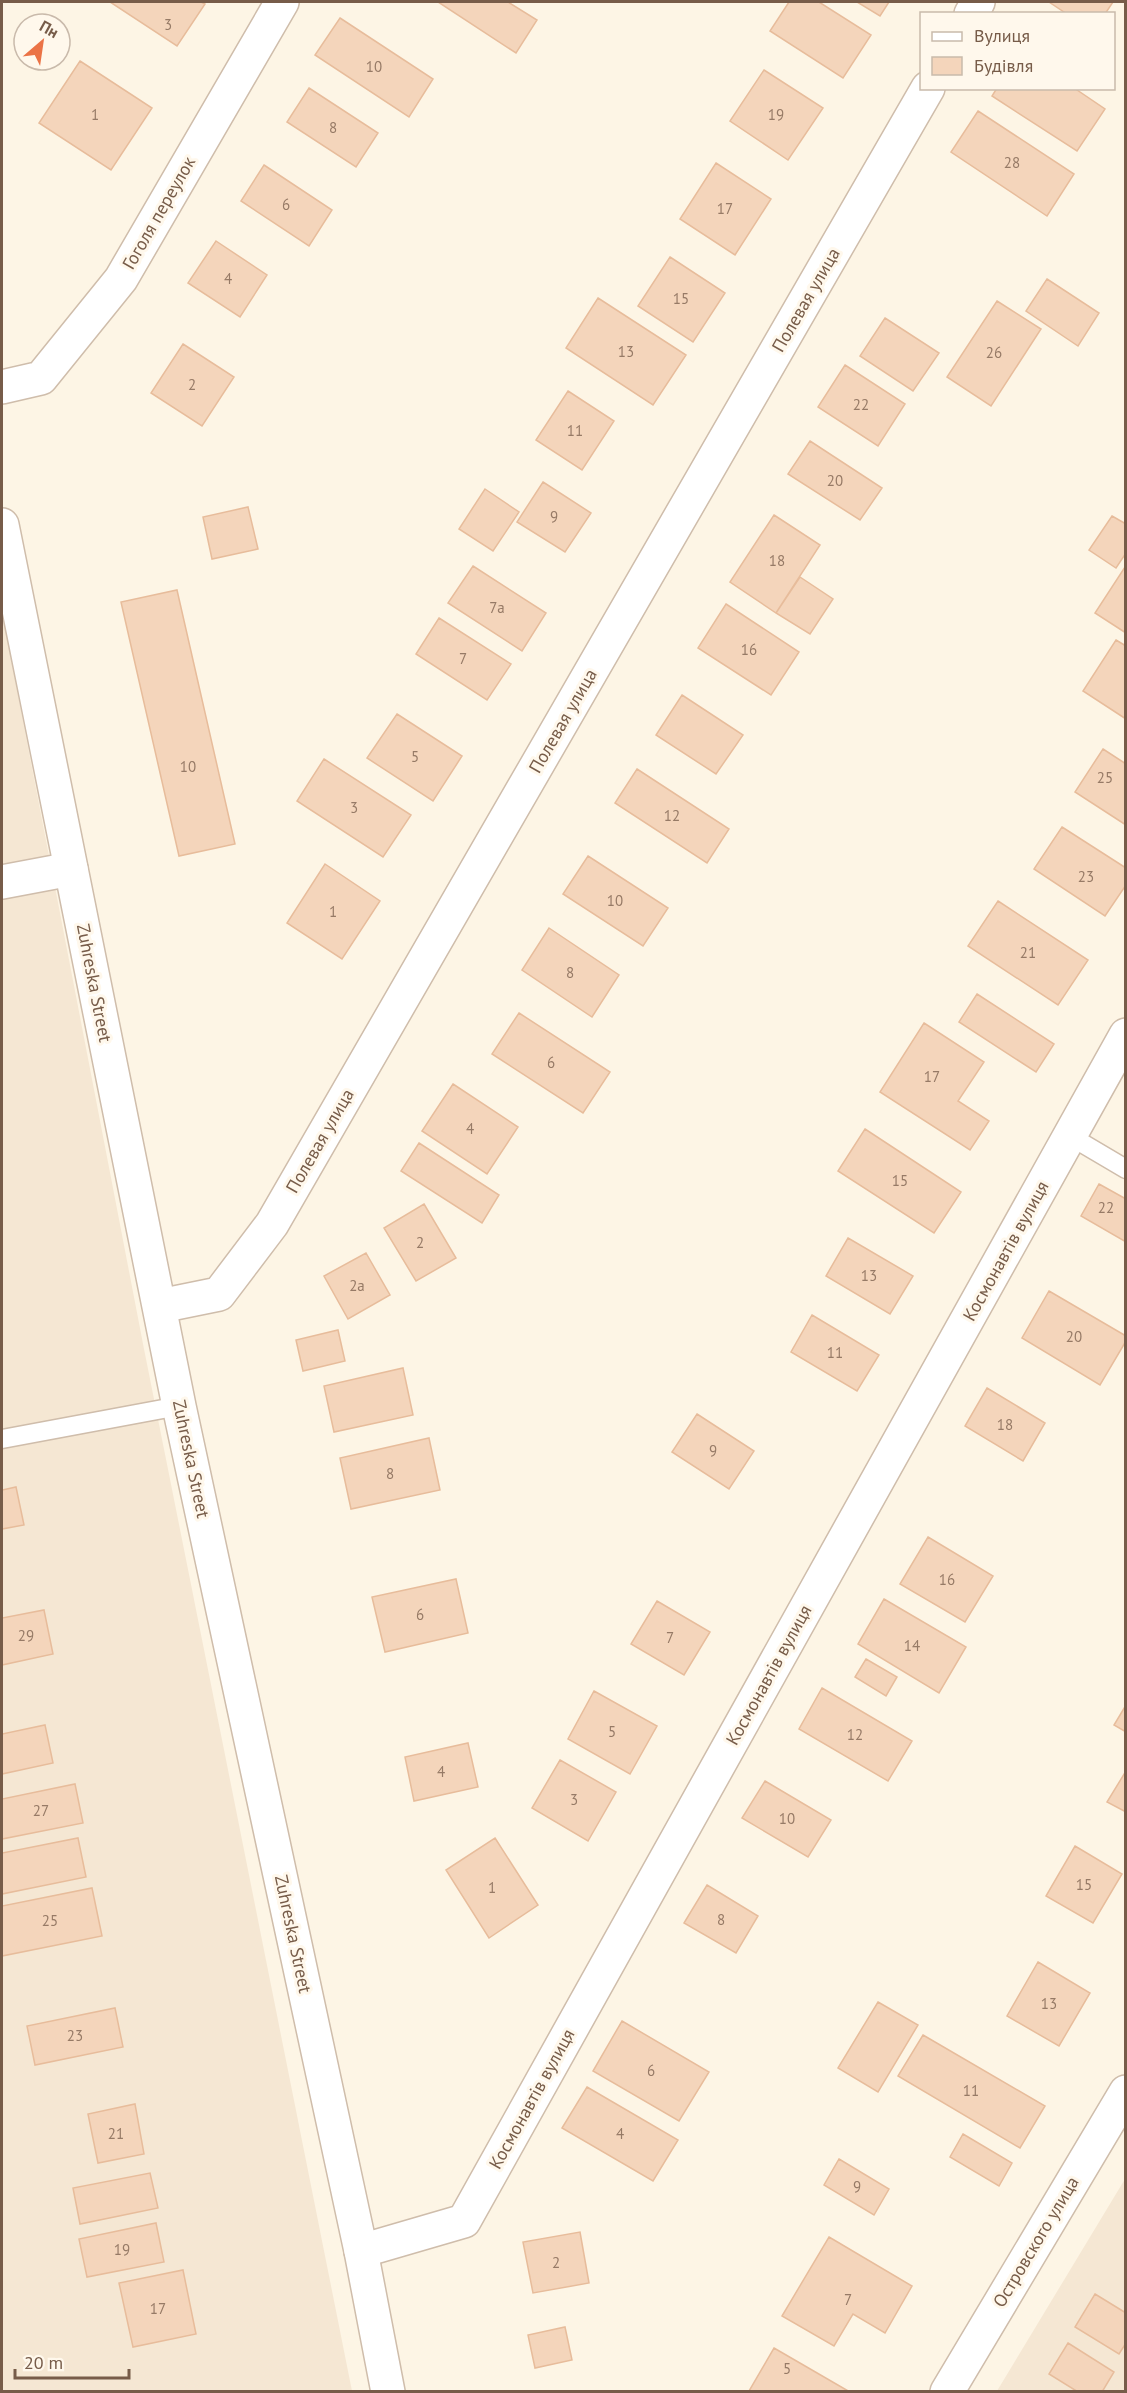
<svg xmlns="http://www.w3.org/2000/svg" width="1127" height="2393" font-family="'PT Sans',sans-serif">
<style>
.residential{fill:#f5e7d3}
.building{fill:#f4d5bb;stroke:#e7bc9b;stroke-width:1.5}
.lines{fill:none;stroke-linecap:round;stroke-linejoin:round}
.service-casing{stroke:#cfbdab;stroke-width:21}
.minor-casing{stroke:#cfbdab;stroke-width:36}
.tertiary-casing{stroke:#cfbdab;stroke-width:36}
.service{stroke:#fff;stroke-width:18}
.minor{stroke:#fff;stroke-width:33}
.tertiary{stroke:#fff;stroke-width:33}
.labels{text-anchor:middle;stroke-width:6;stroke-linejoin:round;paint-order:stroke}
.number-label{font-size:15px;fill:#967a66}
.street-label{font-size:18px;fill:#775c49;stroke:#fff8ec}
</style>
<rect width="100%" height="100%" fill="#fdf5e5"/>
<!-- residential -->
<path class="residential" d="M2,612L144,1349L352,2391H2Z
M1125,2179V2391H997Z"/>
<!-- building -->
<path class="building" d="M110,2H201L205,4L177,46Z
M438,2H508L537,20L516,53Z
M789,2H819L871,35L843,78L770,31Z
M857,2H889L880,16Z
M1049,2H1113L1105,14H1067Z
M340,18L433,79L409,117L315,55Z
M80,61L152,108L111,170L39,123Z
M764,70L823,108L788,160L730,121Z
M309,88L378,133L356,167L287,122Z
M997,88H1074L1105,109L1077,151L992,96Z
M978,111L1074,174L1047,216L951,152Z
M716,163L771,199L735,255L680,219Z
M264,165L332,210L309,246L241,201Z
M216,241L267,275L240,317L188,283Z
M670,257L725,293L693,342L638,306Z
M1047,279L1099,313L1078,346L1026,311Z
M598,298L686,355L653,405L566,348Z
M997,301L1041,329L991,406L947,377Z
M885,318L939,353L913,391L860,356Z
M183,344L234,377L202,426L151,393Z
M845,365L905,404L878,446L818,407Z
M568,391L614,421L582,470L536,440Z
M810,441L882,488L860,520L788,474Z
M543,482L591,513L565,552L517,522Z
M485,489L519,512L493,551L459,529Z
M248,507L258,549L212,559L203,517Z
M774,515L820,545L776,613L730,582Z
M1112,516L1126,524V553L1116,568L1089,550Z
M473,566L546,613L522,651L448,603Z
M1125,567H1126V633L1095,613Z
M800,577L833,599L810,634L776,613Z
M177,590L235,844L179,856L121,602Z
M726,604L799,652L771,695L698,648Z
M439,618L511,664L487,700L416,654Z
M1116,640L1126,646V719L1083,691Z
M682,695L743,735L716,774L656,735Z
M397,714L462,756L433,801L367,758Z
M1103,749L1126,764V825L1075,792Z
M324,759L411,815L383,857L297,801Z
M637,769L729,829L707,863L615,803Z
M1062,827L1126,868V885L1105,916L1034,869Z
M588,856L668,908L643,946L563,894Z
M325,864L380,901L342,959L287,923Z
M998,901L1088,960L1058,1005L968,946Z
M549,928L619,975L592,1017L522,970Z
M977,994L1054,1044L1036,1072L959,1022Z
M519,1013L610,1072L583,1113L492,1054Z
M924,1023L984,1062L958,1101L989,1121L970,1150L880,1092Z
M453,1084L518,1127L487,1174L422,1131Z
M865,1129L961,1192L934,1233L838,1171Z
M419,1143L499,1195L482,1223L401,1171Z
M1099,1184L1126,1199V1242L1081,1216Z
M424,1204L456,1258L416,1281L384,1228Z
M848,1238L913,1276L890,1314L826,1276Z
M366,1253L390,1295L348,1319L324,1276Z
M1049,1291L1126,1336V1341L1100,1385L1022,1338Z
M812,1315L879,1355L857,1391L791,1352Z
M338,1330L345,1361L303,1371L296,1340Z
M403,1368L413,1415L334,1432L324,1386Z
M987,1388L1045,1423L1023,1461L965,1426Z
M697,1414L754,1451L729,1489L672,1452Z
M429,1438L440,1490L351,1509L340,1458Z
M16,1487L24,1525L2,1529V1490Z
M928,1537L993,1576L965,1622L900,1584Z
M456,1579L468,1633L385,1652L372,1597Z
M884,1599L966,1647L939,1693L858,1644Z
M657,1601L710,1632L684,1675L631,1644Z
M44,1610L53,1654L2,1665V1618Z
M866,1659L897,1677L886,1696L855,1677Z
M822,1688L912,1741L888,1781L799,1729Z
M594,1691L657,1726L630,1774L568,1739Z
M1126,1705V1732L1114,1725Z
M45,1725L53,1763L2,1774V1734Z
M468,1743L478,1787L414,1801L405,1757Z
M560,1760L616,1792L588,1841L532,1808Z
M1126,1771V1812L1107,1802Z
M765,1781L831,1820L808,1857L742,1818Z
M75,1784L83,1823L2,1839V1799Z
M78,1838L86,1877L2,1894V1853Z
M495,1838L538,1905L489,1938L446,1870Z
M1075,1846L1122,1874L1093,1923L1046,1896Z
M707,1885L758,1916L736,1953L684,1923Z
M92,1888L102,1936L2,1956V1906Z
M1038,1962L1090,1993L1059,2046L1007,2016Z
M878,2002L918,2025L878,2092L838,2068Z
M115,2008L123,2047L35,2065L27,2026Z
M622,2021L709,2072L679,2121L593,2071Z
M923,2035L1045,2106L1020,2148L898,2076Z
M587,2087L678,2140L653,2181L562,2128Z
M135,2104L144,2154L98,2163L88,2114Z
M963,2134L1012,2163L999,2186L950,2157Z
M839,2159L889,2189L874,2215L824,2185Z
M150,2173L158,2208L80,2224L73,2188Z
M156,2223L164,2262L87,2277L79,2239Z
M580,2232L589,2283L533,2293L523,2242Z
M829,2237L912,2286L885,2333L853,2314L834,2346L782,2316Z
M183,2270L196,2334L133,2347L119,2283Z
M1095,2294L1126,2313V2343L1119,2354L1075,2327Z
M565,2327L572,2360L535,2368L528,2335Z
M1068,2343L1114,2372L1102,2392H1078L1049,2374Z
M774,2348L850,2392L749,2391Z"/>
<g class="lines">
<defs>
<path id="service" d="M1070,1136L1126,1169
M2,1439L179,1406"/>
<path id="minor" d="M971,14L978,2
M2,387L41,378L121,279L282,2
M2,882L71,869
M160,1306L219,1294L272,1224L928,88
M361,2251L464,2221L1126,1035
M947,2392L1126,2092"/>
<path id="tertiary" d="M2,525L179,1406L361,2251L388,2392"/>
</defs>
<!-- service casing -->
<use href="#service" class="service-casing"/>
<!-- minor casing -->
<use href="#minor" class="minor-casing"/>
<!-- tertiary casing -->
<use href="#tertiary" class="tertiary-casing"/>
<!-- service -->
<use href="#service" class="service"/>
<!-- minor -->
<use href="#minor" class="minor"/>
<!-- tertiary -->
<use href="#tertiary" class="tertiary"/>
</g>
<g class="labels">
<!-- number labels -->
<g class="number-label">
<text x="168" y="30">3</text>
<text x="374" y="72">10</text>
<text x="95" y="120">1</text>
<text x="776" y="120">19</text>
<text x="333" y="133">8</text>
<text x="1012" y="168">28</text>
<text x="286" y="210">6</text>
<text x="725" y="214">17</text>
<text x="228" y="284">4</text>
<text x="681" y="304">15</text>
<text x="626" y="357">13</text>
<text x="994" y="358">26</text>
<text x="192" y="390">2</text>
<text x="861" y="410">22</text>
<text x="575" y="436">11</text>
<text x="835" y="486">20</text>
<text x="554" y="522">9</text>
<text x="777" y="566">18</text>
<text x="497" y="613">7а</text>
<text x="749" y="655">16</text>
<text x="463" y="664">7</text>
<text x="415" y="762">5</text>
<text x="188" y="772">10</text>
<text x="1105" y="783">25</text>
<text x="354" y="813">3</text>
<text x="672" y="821">12</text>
<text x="1086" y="882">23</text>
<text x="615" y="906">10</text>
<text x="333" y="917">1</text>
<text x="1028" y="958">21</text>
<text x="570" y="978">8</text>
<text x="551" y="1068">6</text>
<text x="932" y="1082">17</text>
<text x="470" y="1134">4</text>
<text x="900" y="1186">15</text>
<text x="1106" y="1213">22</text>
<text x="420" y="1248">2</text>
<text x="869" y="1281">13</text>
<text x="357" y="1291">2а</text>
<text x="1074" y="1342">20</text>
<text x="835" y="1358">11</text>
<text x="1005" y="1430">18</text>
<text x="713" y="1456">9</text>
<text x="390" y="1479">8</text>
<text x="947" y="1585">16</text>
<text x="420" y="1620">6</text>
<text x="26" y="1641">29</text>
<text x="670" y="1643">7</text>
<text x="912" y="1651">14</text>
<text x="612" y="1737">5</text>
<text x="855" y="1740">12</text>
<text x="441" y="1777">4</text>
<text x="574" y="1805">3</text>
<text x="41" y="1816">27</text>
<text x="787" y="1824">10</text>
<text x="1084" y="1890">15</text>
<text x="492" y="1893">1</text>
<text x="721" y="1925">8</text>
<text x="50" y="1926">25</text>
<text x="1049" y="2009">13</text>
<text x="75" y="2041">23</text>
<text x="651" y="2076">6</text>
<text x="971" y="2096">11</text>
<text x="116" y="2139">21</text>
<text x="620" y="2139">4</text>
<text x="857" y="2192">9</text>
<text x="122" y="2255">19</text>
<text x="556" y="2268">2</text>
<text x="848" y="2305">7</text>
<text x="158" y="2314">17</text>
<text x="787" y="2374">5</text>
</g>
<!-- street labels -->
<g class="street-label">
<text transform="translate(159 213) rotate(-60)" y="6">Гоголя переулок</text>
<text transform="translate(806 300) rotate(-60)" y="6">Полевая улица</text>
<text transform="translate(563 721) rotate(-60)" y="6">Полевая улица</text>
<text transform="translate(94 983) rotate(79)" y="6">Zuhreska Street</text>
<text transform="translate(320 1141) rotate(-60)" y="6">Полевая улица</text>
<text transform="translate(1006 1251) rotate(-61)" y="6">Космонавтів вулиця</text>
<text transform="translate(191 1459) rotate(78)" y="6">Zuhreska Street</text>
<text transform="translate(769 1675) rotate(-61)" y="6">Космонавтів вулиця</text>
<text transform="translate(293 1934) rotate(78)" y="6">Zuhreska Street</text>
<text transform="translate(532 2099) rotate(-61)" y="6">Космонавтів вулиця</text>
<text transform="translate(1036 2242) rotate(-59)" y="6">Островского улица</text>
</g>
</g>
<!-- border -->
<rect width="1127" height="2393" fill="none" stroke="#775c49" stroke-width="6"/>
<!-- legend -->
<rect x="920" y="12" width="195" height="78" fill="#fff8ec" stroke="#c9baab" stroke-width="1.5"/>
<rect x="932" y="32" width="30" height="9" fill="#ffffff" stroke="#c9baab" stroke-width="1.5"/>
<text x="974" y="42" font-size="18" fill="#775c49">Вулиця</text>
<rect x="932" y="57" width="30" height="18" fill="#f4d5bb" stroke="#c9baab" stroke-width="1.5"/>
<text x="974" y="72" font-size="18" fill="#775c49">Будівля</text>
<!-- north arrow -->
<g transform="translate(42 42) rotate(29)"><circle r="28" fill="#fff8ec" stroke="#c9baab" stroke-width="1.5"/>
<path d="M0-4.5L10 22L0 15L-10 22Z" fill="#eb7346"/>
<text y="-9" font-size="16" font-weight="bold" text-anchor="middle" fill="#775c49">Пн</text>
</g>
<!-- scale -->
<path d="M15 2369v9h114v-9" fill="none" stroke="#775c49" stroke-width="3"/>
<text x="24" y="2369" font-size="18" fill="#775c49" stroke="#fff8ec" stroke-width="4.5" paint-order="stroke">20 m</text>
</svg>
